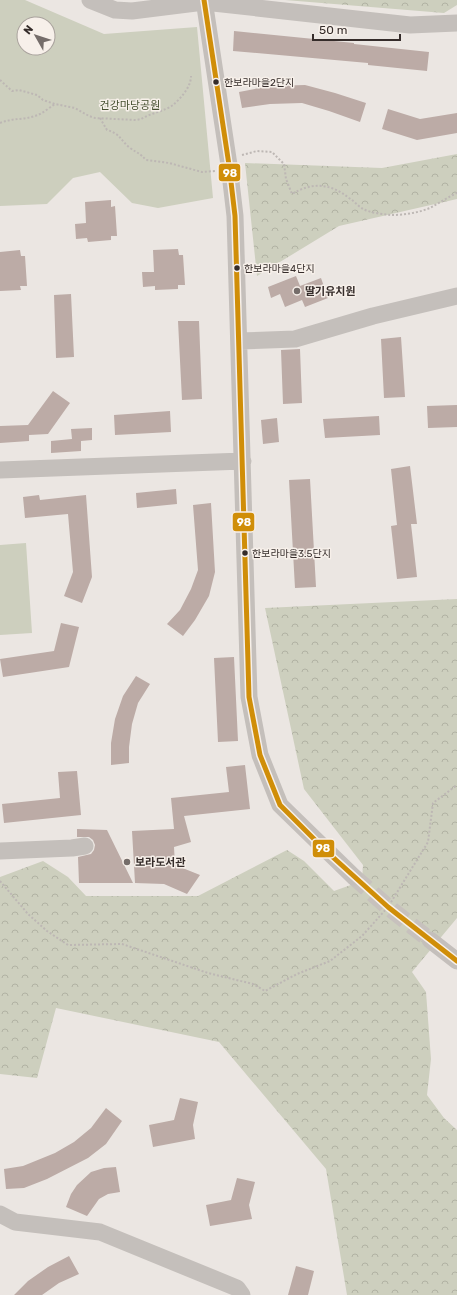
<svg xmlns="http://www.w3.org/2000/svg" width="457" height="1295" font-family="Rubik,'Noto Sans KR',sans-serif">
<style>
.forest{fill:url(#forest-crowns)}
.green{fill:#cdcfbe;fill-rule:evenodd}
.building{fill:#bcaba6}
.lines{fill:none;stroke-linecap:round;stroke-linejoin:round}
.minor-tunnel{stroke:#c7c1bd;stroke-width:17;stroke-dasharray:17 8;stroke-linecap:butt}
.path{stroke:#bdb7b4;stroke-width:2;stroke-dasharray:2 2;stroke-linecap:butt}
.minor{stroke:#c4bfbb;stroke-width:17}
.bus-1-casing{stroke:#f7f0ea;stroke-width:8}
.bus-1{stroke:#d08e08;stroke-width:5}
.bus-dot{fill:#352c2a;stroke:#f7f0ea;stroke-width:1.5}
.poi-dot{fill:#756d6a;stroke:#f7f0ea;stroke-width:1.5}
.labels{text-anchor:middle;stroke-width:3;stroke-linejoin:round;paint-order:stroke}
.bus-label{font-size:10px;fill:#352c2a;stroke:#f7f0ea;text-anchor:start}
.park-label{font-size:11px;fill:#465031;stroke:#f7f0ea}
.poi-label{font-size:11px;font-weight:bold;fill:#352c2a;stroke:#f7f0ea;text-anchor:start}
.line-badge{stroke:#f7f0ea;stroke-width:1.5}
.badge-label{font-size:11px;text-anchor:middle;font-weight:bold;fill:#fff}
</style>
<defs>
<pattern id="forest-crowns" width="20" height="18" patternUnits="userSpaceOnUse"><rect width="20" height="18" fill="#cdcfbe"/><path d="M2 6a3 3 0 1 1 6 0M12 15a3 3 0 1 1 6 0" fill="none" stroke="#b1b2a3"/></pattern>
</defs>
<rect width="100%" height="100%" fill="#ebe6e2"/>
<!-- forest -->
<path class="forest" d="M285,0H457V5L444,13Z
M457,154V199L339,226L257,276L245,163L382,168Z
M457,599V918L412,972L426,992L431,1059L427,1095L444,1118L457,1130V1295H347L326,1169L219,1042L56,1008L37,1078L0,1074V877L43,861L68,877L86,896H198L287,850L304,861L334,891L362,881L363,865L304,789L265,608Z"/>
<!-- green -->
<path class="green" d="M0,0H25L104,34L197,27L213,198L158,208L132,203L100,172L73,178L47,204L0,206ZM24,24H48V48H24Z
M26,543L32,633L0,635V545Z"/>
<!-- building -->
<path class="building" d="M234,31L354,43V44L429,52L427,71L368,65V63L233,51Z
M305,85L335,93L366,103L360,122L329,111L302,103L270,104L242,108L239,92L270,86Z
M388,109L420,119L457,113V133L417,140L382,129Z
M111,200V207L115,206L117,236H111V240L88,242L87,238L76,239L75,224L86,223L85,202Z
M178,249L179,255H183L185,285H178V289L155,290V286L143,287L142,272H154L153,250Z
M20,250L21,256H25L27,286H20L21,290L0,291V252Z
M296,276L300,286L321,278L328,298L305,307L302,300L285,307L280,294L271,298L268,287Z
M71,294L74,357L56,358L54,295Z
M178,321H199L202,399L182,400Z
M401,337L405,397L384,398L381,339Z
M300,349L302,403L283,404L281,350Z
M53,391L70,403L48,434L29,435V441L0,443V426L28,425Z
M457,405V427L428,428L427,406Z
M170,411L171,432L115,435L114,415Z
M379,416L380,435L325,438L323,419Z
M277,418L279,442L263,444L261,420Z
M92,428V440L81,441V451L51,453V441L72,439L71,429Z
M410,466L417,524H411L417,577L397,579L391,526L397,525L391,469Z
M310,479L316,587L295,588L289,480Z
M176,489L177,504L137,508L136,493Z
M39,495L40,500L86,495L92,577L82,603L64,596L73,572L68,514L25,518L23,497Z
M211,503L215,572L209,596L195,620L183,636L167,624L180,610L191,589L198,570L193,505Z
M61,623L79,627L69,667L3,677L0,659L54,651Z
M234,657L238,741L218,742L214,658Z
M136,676L150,684L138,703L132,724L129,747V763L111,765V743L115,719L123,696Z
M245,765L250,809L184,816L191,842L174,847L175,865L200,875L187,894L164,884L135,883L132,831L174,829L171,798L229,792L226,767Z
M77,771L81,815L4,823L2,804L60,798L58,772Z
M77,829L107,830L133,883H79L78,857L91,854L94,850L95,845L93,840L89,837H77Z
M180,1098L198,1102L193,1125L195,1139L153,1147L149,1125L174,1120Z
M106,1108L122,1121L106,1144L88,1158L47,1179L24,1188L6,1189L4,1169L23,1166L55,1153L74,1142L91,1128Z
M116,1167L120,1192L108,1194L99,1199L87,1216L66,1207L71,1194L77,1185L91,1172L104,1168Z
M237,1178L255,1182L249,1205L252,1219L210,1226L206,1205L231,1200Z
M69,1256L79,1274L59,1283L42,1295H14L28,1281L48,1267Z
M296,1266L314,1271L308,1295H288Z"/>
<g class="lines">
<!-- minor-tunnel -->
<path class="minor-tunnel" d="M354,877L388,907L430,940"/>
<!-- path -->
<path class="path" d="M0,80L12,91L19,90L37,95L43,100L55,104L75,108L89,116L95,118L136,120L141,119C151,113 165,111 173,105C181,98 191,87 191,76
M100,118L107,130C121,134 120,140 130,148C137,153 140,153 146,160L169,163L202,172L215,171
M0,123C12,118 23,120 35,116C42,114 49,108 55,104
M242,155L257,151L272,152L284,164L286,179L292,194C312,182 330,183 349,198C354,201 358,206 363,209C371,213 382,214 391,215C403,215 418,213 430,208C439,203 448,197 457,193
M0,881L28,914L47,931L68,945L122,944L208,973L253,984L265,991L297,974L330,961L362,936L388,907L428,842L433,803L457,785"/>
<!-- minor -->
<path class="minor" d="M90,0L115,10L132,11L204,2L410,25L457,23
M204,0L229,165L235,216L249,697L260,755L280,805L354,877
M239,341L295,339L373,316L457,296
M0,470L243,461
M0,851L72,848L85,846
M430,940L457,961
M0,1214L15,1222L100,1232L237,1288L242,1295"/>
<defs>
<path id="bus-1" d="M204,0L229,165L235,216L249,697L260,755L280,805L326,851L388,907L457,961"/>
</defs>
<!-- bus-1 casing -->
<use href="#bus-1" class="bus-1-casing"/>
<!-- bus-1 -->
<use href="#bus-1" class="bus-1"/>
</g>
<!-- markers -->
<g class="bus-dot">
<circle cx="216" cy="82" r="3.5"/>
<circle cx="237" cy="268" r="3.5"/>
<circle cx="245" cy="553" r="3.5"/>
</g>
<g class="poi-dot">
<circle cx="297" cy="291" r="4"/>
<circle cx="127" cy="862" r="4"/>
</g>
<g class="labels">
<!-- bus labels -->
<g class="bus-label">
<text x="224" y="86">한보라마을2단지</text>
<text x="244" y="272">한보라마을4단지</text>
<text x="252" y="557">한보라마을3.5단지</text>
</g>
<!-- park labels -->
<g class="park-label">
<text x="130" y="109">건강마당공원</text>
</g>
<!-- poi labels -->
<g class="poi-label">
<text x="305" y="295">딸기유치원</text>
<text x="135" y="866">보라도서관</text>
</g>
</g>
<g class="line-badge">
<rect x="218" y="163" width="23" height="19" rx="4" fill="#d08e08"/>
<rect x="232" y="512" width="23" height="20" rx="4" fill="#d08e08"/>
<rect x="312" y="839" width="23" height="19" rx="4" fill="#d08e08"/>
</g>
<g class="badge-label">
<text x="230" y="177">98</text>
<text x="244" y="526">98</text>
<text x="323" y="852">98</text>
</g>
<!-- north arrow -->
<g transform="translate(36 36) rotate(309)"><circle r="19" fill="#f7f0ea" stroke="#a9a29d"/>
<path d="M0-3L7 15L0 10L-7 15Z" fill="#756d6a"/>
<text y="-6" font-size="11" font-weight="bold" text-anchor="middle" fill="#352c2a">N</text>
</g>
<!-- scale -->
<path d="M313 34v6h87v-6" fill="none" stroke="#352c2a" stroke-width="2"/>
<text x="319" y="34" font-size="12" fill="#352c2a" stroke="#f7f0ea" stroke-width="3" paint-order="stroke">50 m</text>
</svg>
